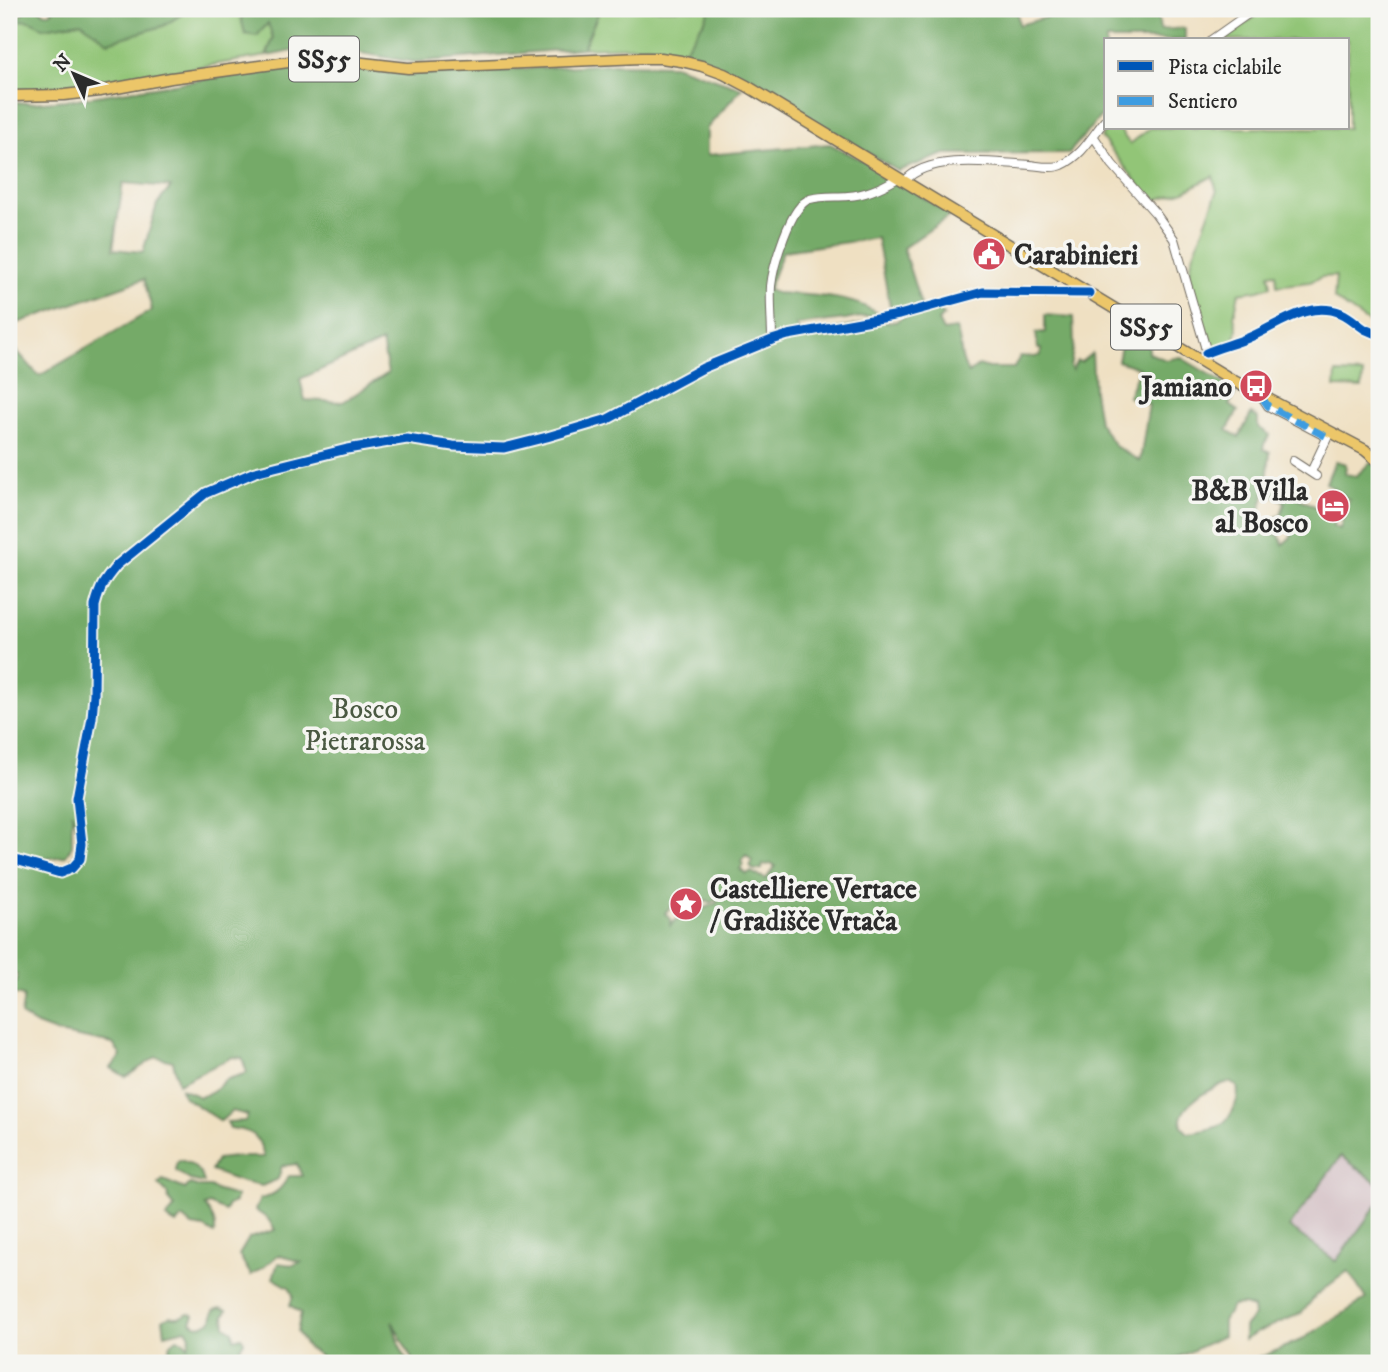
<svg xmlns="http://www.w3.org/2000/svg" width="1388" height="1372" font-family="'IM FELL DW Pica',serif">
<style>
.industrial{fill:#d2bec3}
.green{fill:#92c577;stroke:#5e7851;stroke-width:2}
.forest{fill:#75aa68;stroke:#506a4a;stroke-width:2;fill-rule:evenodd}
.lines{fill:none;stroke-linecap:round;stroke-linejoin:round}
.minor-casing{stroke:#706a60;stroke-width:10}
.major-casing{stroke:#706a60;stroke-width:13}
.minor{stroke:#fff;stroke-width:8}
.major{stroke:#ecc669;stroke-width:10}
.quiet{stroke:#3d9ce1;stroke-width:7;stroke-dasharray:14 7;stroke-linecap:butt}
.cycleway-casing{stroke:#f6f6f2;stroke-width:13}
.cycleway{stroke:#0057b8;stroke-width:9}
.labels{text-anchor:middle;stroke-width:7;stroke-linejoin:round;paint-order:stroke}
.shield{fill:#f6f6f2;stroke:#686867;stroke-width:2}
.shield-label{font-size:26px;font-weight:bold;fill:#2b2b2b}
.poi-label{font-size:28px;font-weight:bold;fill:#2b2b2b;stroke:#f6f6f2;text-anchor:start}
.park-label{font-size:28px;fill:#4a5942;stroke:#f6f6f2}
</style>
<rect width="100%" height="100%" fill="#f6f6f2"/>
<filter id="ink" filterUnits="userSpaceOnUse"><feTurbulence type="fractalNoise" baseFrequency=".0143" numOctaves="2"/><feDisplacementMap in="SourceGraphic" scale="14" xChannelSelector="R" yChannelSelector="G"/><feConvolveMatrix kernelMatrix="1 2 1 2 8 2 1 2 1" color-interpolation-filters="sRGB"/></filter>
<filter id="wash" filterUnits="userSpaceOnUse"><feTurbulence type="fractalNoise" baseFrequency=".00686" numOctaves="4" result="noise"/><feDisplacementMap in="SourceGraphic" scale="28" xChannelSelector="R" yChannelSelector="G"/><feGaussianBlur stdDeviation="1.57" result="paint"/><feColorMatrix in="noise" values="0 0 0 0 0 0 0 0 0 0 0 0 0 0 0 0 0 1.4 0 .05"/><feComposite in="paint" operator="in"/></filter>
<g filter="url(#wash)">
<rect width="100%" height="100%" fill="#efe0c2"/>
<!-- industrial -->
<path class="industrial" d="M1341,1156L1379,1184V1202L1336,1261L1289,1227Z"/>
<!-- green -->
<path class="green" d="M190,9H247L241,18L268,22L273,38L266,56L60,90H9V36L11,31L9,29V24C22,18 31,19 43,28L81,22L163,26Z
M600,9H710L705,20L683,52L648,46L583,48Z
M1266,9H1379V327H1375L1334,299L1336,276L1321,277L1310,282L1277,286L1276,273L1269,274L1271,286L1259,290L1239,293L1234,316L1237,329L1235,340L1209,349L1194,298L1189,275L1192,259L1217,192L1213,176L1185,191L1152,201L1101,137L1108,128H1118L1130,144L1150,128H1348V40H1225L1227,36Z
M1336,373L1363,374L1362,388L1335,387Z"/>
<!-- forest -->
<path class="forest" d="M24,9H41V11C46,13 49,14 53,11L51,9H190L163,26L108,42L81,22L43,28C30,19 23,18 9,24V14L12,19L23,14Z
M247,9H600L583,48L414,62L319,46L267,56L273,38L268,23L257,36L245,34L241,18Z
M710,9H1017L1019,25L1069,11V9H1157L1160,30L1185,28V40H1106V110L1069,153L945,154L898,171L746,80L683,52L705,20Z
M612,64L674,65L742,88L707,128V155L830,144L866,162L951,215L903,248L921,305L902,310L890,306L877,238L783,251L768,290L776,293C806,295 855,295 879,315L796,325L803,338L825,331L877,321L895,322L903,317L939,309L944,315L938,321L943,331L956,329C963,343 958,360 969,373L979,365L988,368H1014L1020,356L1035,357L1041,355V349H1038L1036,333L1045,332V315L1073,317L1074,345L1070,367L1072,370L1077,361L1081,362L1092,353L1094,391L1099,422L1115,446L1140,461L1149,404L1128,397L1139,368L1118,361L1126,319L1148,332L1149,353L1166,360L1180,357L1237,391L1229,405L1238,411L1227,430L1239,437L1251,414L1258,418V427L1270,435L1264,444L1263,449L1270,452C1268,471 1267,491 1260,509C1258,516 1253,522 1251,530L1279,535L1283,544L1290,538L1296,528L1291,525L1287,529L1275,518L1281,514L1285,502L1273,495L1274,489L1287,487L1294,490L1298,498L1335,516L1333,526L1340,529L1349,500L1326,483L1335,461L1346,464L1345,474L1356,476L1371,462L1379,468V1184L1341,1156L1289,1227L1336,1261L1379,1202V1363H1247L1301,1340L1366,1299L1348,1271L1316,1295L1302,1313L1260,1331L1244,1340V1327L1254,1316L1253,1308L1243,1305L1232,1306L1223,1321V1336L1166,1363H414L392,1321L399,1344L408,1363H324L319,1355L307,1347L297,1332L301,1313L290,1305L293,1296L290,1288L273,1278L278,1263L293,1265L301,1262L278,1255L264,1267L251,1275L239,1255L249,1238L275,1230L268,1219L255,1210L260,1199C276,1195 281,1189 289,1176H302L297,1164L282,1166L278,1179L262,1186L242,1182L211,1171L217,1159L236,1157H264C258,1133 254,1132 230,1128L227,1122L245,1121L248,1115L232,1111L221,1121L184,1097L181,1089L200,1097L213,1092L225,1080L247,1073L242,1058L232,1057L178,1084L173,1061L156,1057L126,1077L111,1068L121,1056L113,1044L58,1033L37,1025L21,1015L24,996L9,993V989L17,981V974L9,973V858L57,872L35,860L9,851V342L39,376L152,310L144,279L9,326V102L31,103L77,99L296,65L393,72L445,73ZM123,183L171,187L157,204L143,252L113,249ZM382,342L388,373L343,402L305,400L300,379ZM72,812C77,826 83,848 70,861C65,865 60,867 54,866C48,866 42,862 37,860L66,856L72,846ZM746,855L752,861L750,865L752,869L756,870L762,869L763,865L773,864L775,866L766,879L751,872L746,874L740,869L743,865L741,861ZM684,892L687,895L694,893L703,904L705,901L707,900L711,903L716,899L718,901L715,904L702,909L699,917C688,916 674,917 670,927L671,919L665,913ZM1229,1082L1237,1086C1240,1098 1233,1115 1223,1123C1214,1130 1199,1131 1188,1133C1163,1113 1212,1086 1229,1082Z
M180,1160C191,1163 202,1171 204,1183L190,1180L176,1171V1164Z
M163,1180L185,1189L190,1184L200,1187H210L218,1191L236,1196L235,1202L228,1205L225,1211L209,1204L205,1206C211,1215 218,1223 214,1234L205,1228L192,1226L185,1219H181L176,1224L166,1218L175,1207L169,1200L167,1193L158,1184Z
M221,1308L227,1310L224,1316L225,1326L233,1331L234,1339L241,1337L244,1341L240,1348L242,1353L249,1358L250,1363H177V1360L168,1352L171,1344L177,1339L184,1341L188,1346L190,1336L186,1329L165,1334L163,1319L170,1316C175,1318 183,1317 188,1313L194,1315L191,1322C198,1329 205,1325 212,1320L214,1310Z"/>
</g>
<g filter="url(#ink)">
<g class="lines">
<defs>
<path id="minor" d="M1211,40L1255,9
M1094,137L1112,164L1156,214L1174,239L1205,346L1206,353L1204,362
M905,181C929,153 995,163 1030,165C1039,166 1053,169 1062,165C1083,155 1092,136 1106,119
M772,340C772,322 770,303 771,286C773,267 790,205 810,199C822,196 836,197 848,196C866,195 883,187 898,178
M1206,353C1219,347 1234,344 1248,338C1276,327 1308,299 1341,313C1357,320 1360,331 1379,334
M1262,397L1268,406L1327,437
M1293,461L1316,476
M1311,472L1329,434
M9,858L60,873L72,868L80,859L82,844L77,798L92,718L94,694L95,606C100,586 104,581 117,565L206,493L255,472L347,449L407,439L453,446L504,448L547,437L608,419L703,368L772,340L788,335L899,315L983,292L1089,293"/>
<path id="major" d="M9,96L64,95L100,91L171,78L318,58L408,68L641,58H661L681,61L702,66L724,74L747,86L1234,381L1365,450L1379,462"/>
</defs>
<!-- minor casing -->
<use href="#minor" class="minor-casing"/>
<!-- major casing -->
<use href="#major" class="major-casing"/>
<!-- minor -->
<use href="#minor" class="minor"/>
<!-- major -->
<use href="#major" class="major"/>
<!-- quiet -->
<path class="quiet" d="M1261,396L1268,406L1327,437"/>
<defs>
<path id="cycleway" d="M1206,353C1219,347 1234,344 1248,338C1276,327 1308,299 1341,313C1357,320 1360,331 1379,334
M9,858L60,873L72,868L80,859L82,844L77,798L92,718L94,694L95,606C100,586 104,581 117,565L206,493L255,472L347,449L407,439L453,446L504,448L547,437L608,419L703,368L772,340L788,335L899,315L983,292L1089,293"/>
</defs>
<!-- cycleway casing -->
<use href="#cycleway" class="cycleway-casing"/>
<!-- cycleway -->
<use href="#cycleway" class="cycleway"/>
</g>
</g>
<!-- icons -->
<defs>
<symbol id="civic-disc" viewBox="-11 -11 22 22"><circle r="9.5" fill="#d1495b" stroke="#f6f6f2"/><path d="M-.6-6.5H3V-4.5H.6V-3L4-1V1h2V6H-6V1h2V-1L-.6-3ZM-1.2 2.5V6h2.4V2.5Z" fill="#fff"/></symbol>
<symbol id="bus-disc" viewBox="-11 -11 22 22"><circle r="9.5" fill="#d1495b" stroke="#f6f6f2"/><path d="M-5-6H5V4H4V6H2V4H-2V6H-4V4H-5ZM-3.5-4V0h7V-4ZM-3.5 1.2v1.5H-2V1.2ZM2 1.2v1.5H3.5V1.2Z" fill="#fff"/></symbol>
<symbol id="hotel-disc" viewBox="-11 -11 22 22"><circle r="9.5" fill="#d1495b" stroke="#f6f6f2"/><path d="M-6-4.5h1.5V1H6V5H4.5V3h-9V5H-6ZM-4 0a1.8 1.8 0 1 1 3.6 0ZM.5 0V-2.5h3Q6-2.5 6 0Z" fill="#fff"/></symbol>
<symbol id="sight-disc" viewBox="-11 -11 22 22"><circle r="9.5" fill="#d1495b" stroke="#f6f6f2"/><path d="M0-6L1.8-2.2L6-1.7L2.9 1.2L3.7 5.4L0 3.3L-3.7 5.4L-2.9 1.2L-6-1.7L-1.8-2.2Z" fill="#fff"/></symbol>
</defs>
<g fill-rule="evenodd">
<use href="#civic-disc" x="970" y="235" width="38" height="38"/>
<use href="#bus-disc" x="1237" y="367" width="38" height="38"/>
<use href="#hotel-disc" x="1314" y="487" width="38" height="38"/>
<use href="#sight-disc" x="667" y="885" width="38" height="38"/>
</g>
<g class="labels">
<!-- shield labels -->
<g class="shield">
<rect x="289" y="36.5" width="70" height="45" rx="5"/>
<rect x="1111" y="304.5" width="70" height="45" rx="5"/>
</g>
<g class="shield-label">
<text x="324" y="68">SS55</text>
<text x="1146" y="336">SS55</text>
</g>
<!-- poi labels -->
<g class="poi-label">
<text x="1014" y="264">Carabinieri</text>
<text x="1232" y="396" text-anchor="end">Jamiano</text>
<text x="1308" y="500" text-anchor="end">B&amp;B Villa<tspan x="1308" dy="32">al Bosco</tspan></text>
<text x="710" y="898">Castelliere Vertace<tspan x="710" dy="32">/ Gradišče Vrtača</tspan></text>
</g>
<!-- park labels -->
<g class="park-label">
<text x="365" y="718">Bosco<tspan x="365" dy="32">Pietrarossa</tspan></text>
</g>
</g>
<!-- margin -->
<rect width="1388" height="1372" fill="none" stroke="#f6f6f2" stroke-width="35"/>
<!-- legend -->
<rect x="1104" y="38" width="245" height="91" fill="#f6f6f2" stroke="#a5a5a2" stroke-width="2"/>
<rect x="1118" y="61" width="35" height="10" fill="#0057b8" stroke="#a5a5a2" stroke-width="2"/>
<text x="1168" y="74" font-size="21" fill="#2b2b2b">Pista ciclabile</text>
<rect x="1118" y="96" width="35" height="10" fill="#3d9ce1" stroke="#a5a5a2" stroke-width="2"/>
<text x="1168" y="108" font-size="21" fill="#2b2b2b">Sentiero</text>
<!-- north arrow -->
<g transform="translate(74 74) rotate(314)" stroke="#f6f6f2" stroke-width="5" paint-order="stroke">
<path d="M0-5L12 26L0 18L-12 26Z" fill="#2b2b2b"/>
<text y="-10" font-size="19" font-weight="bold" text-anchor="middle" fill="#2b2b2b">N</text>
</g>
</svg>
